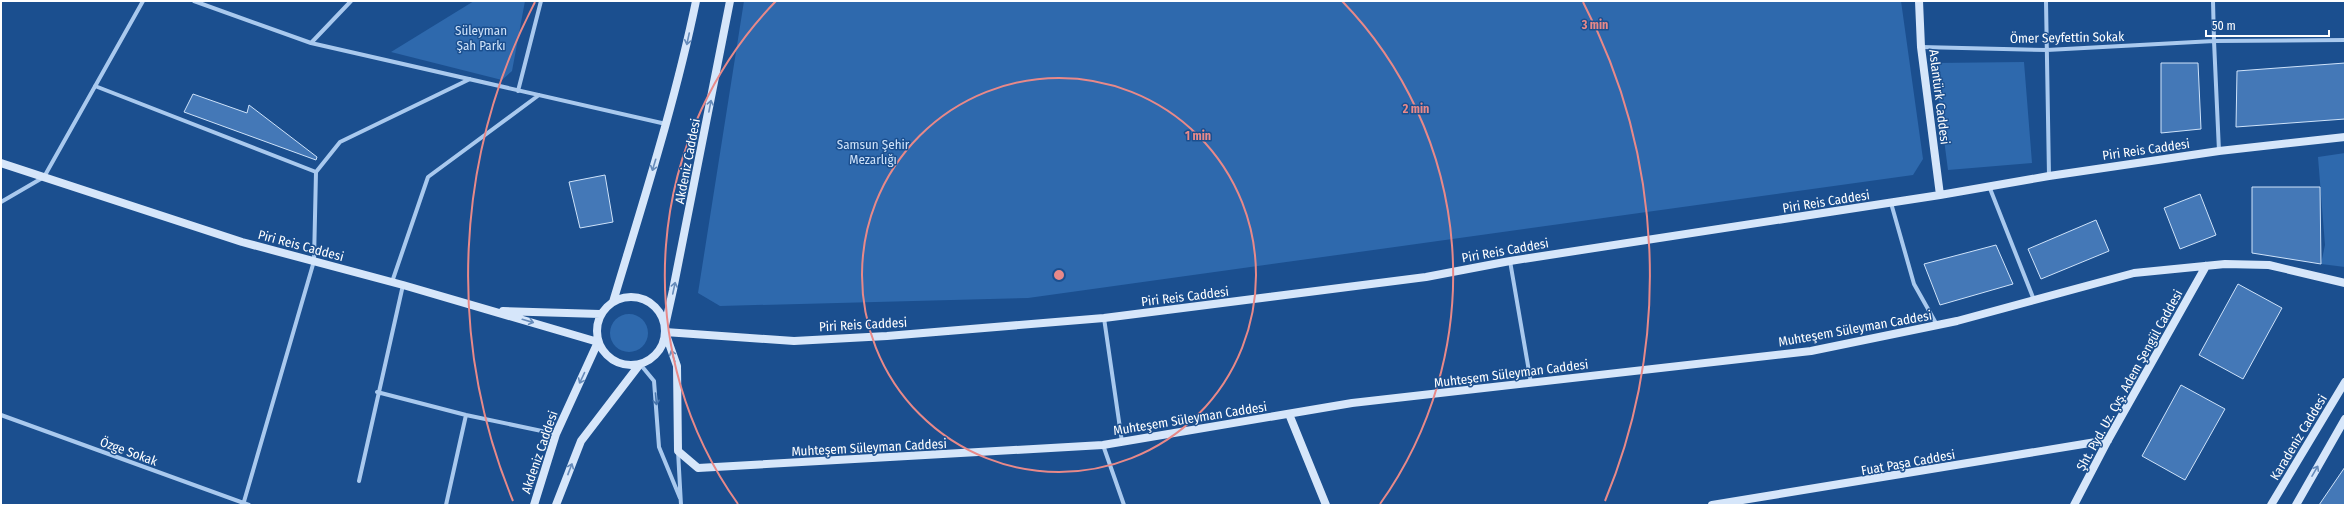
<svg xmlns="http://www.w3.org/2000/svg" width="2346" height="506" font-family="'Fira Sans Condensed',sans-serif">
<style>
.green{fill:#2e69ad}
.building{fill:#4478b7;stroke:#cfe3fa}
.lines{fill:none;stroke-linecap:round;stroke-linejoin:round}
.street{stroke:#a9c9ee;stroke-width:4}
.secondary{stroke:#d6e6fa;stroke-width:8}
.oneway{stroke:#668bba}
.oneway2{stroke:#4674ac}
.ring{fill:none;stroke:#e88989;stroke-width:2}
.labels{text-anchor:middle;stroke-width:3;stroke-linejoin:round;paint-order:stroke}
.park-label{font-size:13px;fill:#cfe3fa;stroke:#1b4f8f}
.street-label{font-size:13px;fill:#fff;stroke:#1b4f8f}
.centre{fill:#e88989;stroke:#1b4f8f;stroke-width:2}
.ring-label{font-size:12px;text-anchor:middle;font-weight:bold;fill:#e88989;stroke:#1b4f8f;stroke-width:3;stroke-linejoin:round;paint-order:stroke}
</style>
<rect width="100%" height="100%" fill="#1b4f8f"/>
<!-- green -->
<path class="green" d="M474,1H525L512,71L502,80L391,52Z
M744,1H1901L1923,159L1913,175L1028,298L720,306L698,293Z
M2024,62L2032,163L1948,170L1934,63Z
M2345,153V267L2321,264L2325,245L2318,157Z
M610 333a19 19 0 1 1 38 0a19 19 0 1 1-38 0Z"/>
<!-- building -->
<path class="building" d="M2161,63H2198L2201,129L2161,133Z
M2345,63V119L2236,127L2237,71Z
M193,94L247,113L249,105L317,157L316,160L184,112Z
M605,175L613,222L580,228L569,182Z
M2252,187H2320L2321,264L2252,253Z
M2200,194L2216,235L2180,249L2164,208Z
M2096,220L2109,251L2041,279L2028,249Z
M1996,245L2013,284L1940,305L1924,264Z
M2238,284L2282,308L2243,379L2199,355Z
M2181,385L2225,409L2185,480L2142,456Z
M2345,467V505H2319Z"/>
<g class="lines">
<!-- street -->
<path class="street" d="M194,1L311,43L666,124
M2046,1L2049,176
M311,43L351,1
M1921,47L2047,50L2214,41L2213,1
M95,86L316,172
M518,91L541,1
M2219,151L2214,41L2345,40
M1989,186L2034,300
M1,202L44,177L143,1
M1891,203L1914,284L1937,325
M1510,261L1531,383
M392,282L428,177L539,95
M1104,318L1122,442
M640,364L654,381L659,447L680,498
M377,392L466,415L556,434
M1,415L249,505
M1103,445L1124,505
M678,451L681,505
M359,481L403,285
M243,505L314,261L316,172L340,142L470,79
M446,505L466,415"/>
<!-- secondary -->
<path class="secondary" d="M1919,1L1921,47L1940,195
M2345,137L2219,151L2049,176L1940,195L1510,261L1426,277L1104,318L887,336L794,341L665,332L677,366L678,451L698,468L1103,445L1352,403L1811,351L1957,321L2134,273L2225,264L2269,265L2345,283
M1,163L242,242L403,285L598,342L556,434L534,505
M597 331a34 34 0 1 1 68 0a34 34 0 1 1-68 0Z
M613,302C643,202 675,103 696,1
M503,311L600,314
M665,326L673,290L730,1
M1289,414L1326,505
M556,505L581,441L640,364
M1712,505L2108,440
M2074,505L2108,440L2206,266
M2271,505L2345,382
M2296,505L2345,419"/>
</g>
<!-- one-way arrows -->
<defs><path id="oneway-shaft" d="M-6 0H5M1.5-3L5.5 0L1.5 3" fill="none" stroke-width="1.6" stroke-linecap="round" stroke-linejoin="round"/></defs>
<g class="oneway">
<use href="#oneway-shaft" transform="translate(688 39) rotate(102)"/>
<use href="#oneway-shaft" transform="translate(710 106) rotate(-79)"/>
<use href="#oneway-shaft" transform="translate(654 165) rotate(107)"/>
<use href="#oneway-shaft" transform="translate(674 288) rotate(-78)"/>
<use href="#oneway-shaft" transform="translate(528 321) rotate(16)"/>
<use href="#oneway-shaft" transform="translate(673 356) rotate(-108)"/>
<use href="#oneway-shaft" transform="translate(582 378) rotate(115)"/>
<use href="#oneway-shaft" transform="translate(570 469) rotate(-69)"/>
<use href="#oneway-shaft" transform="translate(2315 471) rotate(-60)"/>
</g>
<use class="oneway2" href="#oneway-shaft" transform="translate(656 399) rotate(85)"/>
<!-- distance rings -->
<g class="ring">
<circle cx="1059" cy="275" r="197"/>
<path d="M738 504A394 394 0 0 1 776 1M1342 1A394 394 0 0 1 1380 504"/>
<path d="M513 501A591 591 0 0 1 535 2M1583 2A591 591 0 0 1 1605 501"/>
</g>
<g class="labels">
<!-- park labels -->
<g class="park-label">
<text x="481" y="35">Süleyman<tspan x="481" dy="15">Şah Parkı</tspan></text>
<text x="873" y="149">Samsun Şehir<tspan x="873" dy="15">Mezarlığı</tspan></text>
</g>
<!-- street labels -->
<g class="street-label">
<text transform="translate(2067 37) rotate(-1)" y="5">Ömer Seyfettin Sokak</text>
<text transform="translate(1940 97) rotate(83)" y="5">Aslantürk Caddesi</text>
<text transform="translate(2146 149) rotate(-8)" y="5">Piri Reis Caddesi</text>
<text transform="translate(687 161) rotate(-79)" y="5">Akdeniz Caddesi</text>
<text transform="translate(1826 201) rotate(-9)" y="5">Piri Reis Caddesi</text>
<text transform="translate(301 245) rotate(15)" y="5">Piri Reis Caddesi</text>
<text transform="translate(1505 250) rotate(-10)" y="5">Piri Reis Caddesi</text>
<text transform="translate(1185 296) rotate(-7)" y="5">Piri Reis Caddesi</text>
<text transform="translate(863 324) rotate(-3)" y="5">Piri Reis Caddesi</text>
<text transform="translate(1855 328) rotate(-10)" y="5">Muhteşem Süleyman Caddesi</text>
<text transform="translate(1511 373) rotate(-7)" y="5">Muhteşem Süleyman Caddesi</text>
<text transform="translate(2129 380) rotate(-61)" y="5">Şht. Pyd. Uz. Çvş. Adem Şengül Caddesi</text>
<text transform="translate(1190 418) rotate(-9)" y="5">Muhteşem Süleyman Caddesi</text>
<text transform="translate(2298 437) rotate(-59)" y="5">Karadeniz Caddesi</text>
<text transform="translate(869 447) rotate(-3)" y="5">Muhteşem Süleyman Caddesi</text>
<text transform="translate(129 451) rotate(20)" y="5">Özge Sokak</text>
<text transform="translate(539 452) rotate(-71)" y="5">Akdeniz Caddesi</text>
<text transform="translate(1908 462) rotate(-10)" y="5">Fuat Paşa Caddesi</text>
</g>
</g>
<circle cx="1059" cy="275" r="6" class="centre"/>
<g class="ring-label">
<text x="1595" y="29">3 min</text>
<text x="1416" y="113">2 min</text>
<text x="1198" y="140">1 min</text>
</g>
<!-- border -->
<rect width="2346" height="506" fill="none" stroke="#ffffff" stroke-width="4"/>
<!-- scale -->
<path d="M2206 30v6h123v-6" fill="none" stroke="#ffffff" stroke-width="2"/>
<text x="2212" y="30" font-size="12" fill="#ffffff" stroke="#1b4f8f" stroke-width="3" paint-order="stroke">50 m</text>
</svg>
